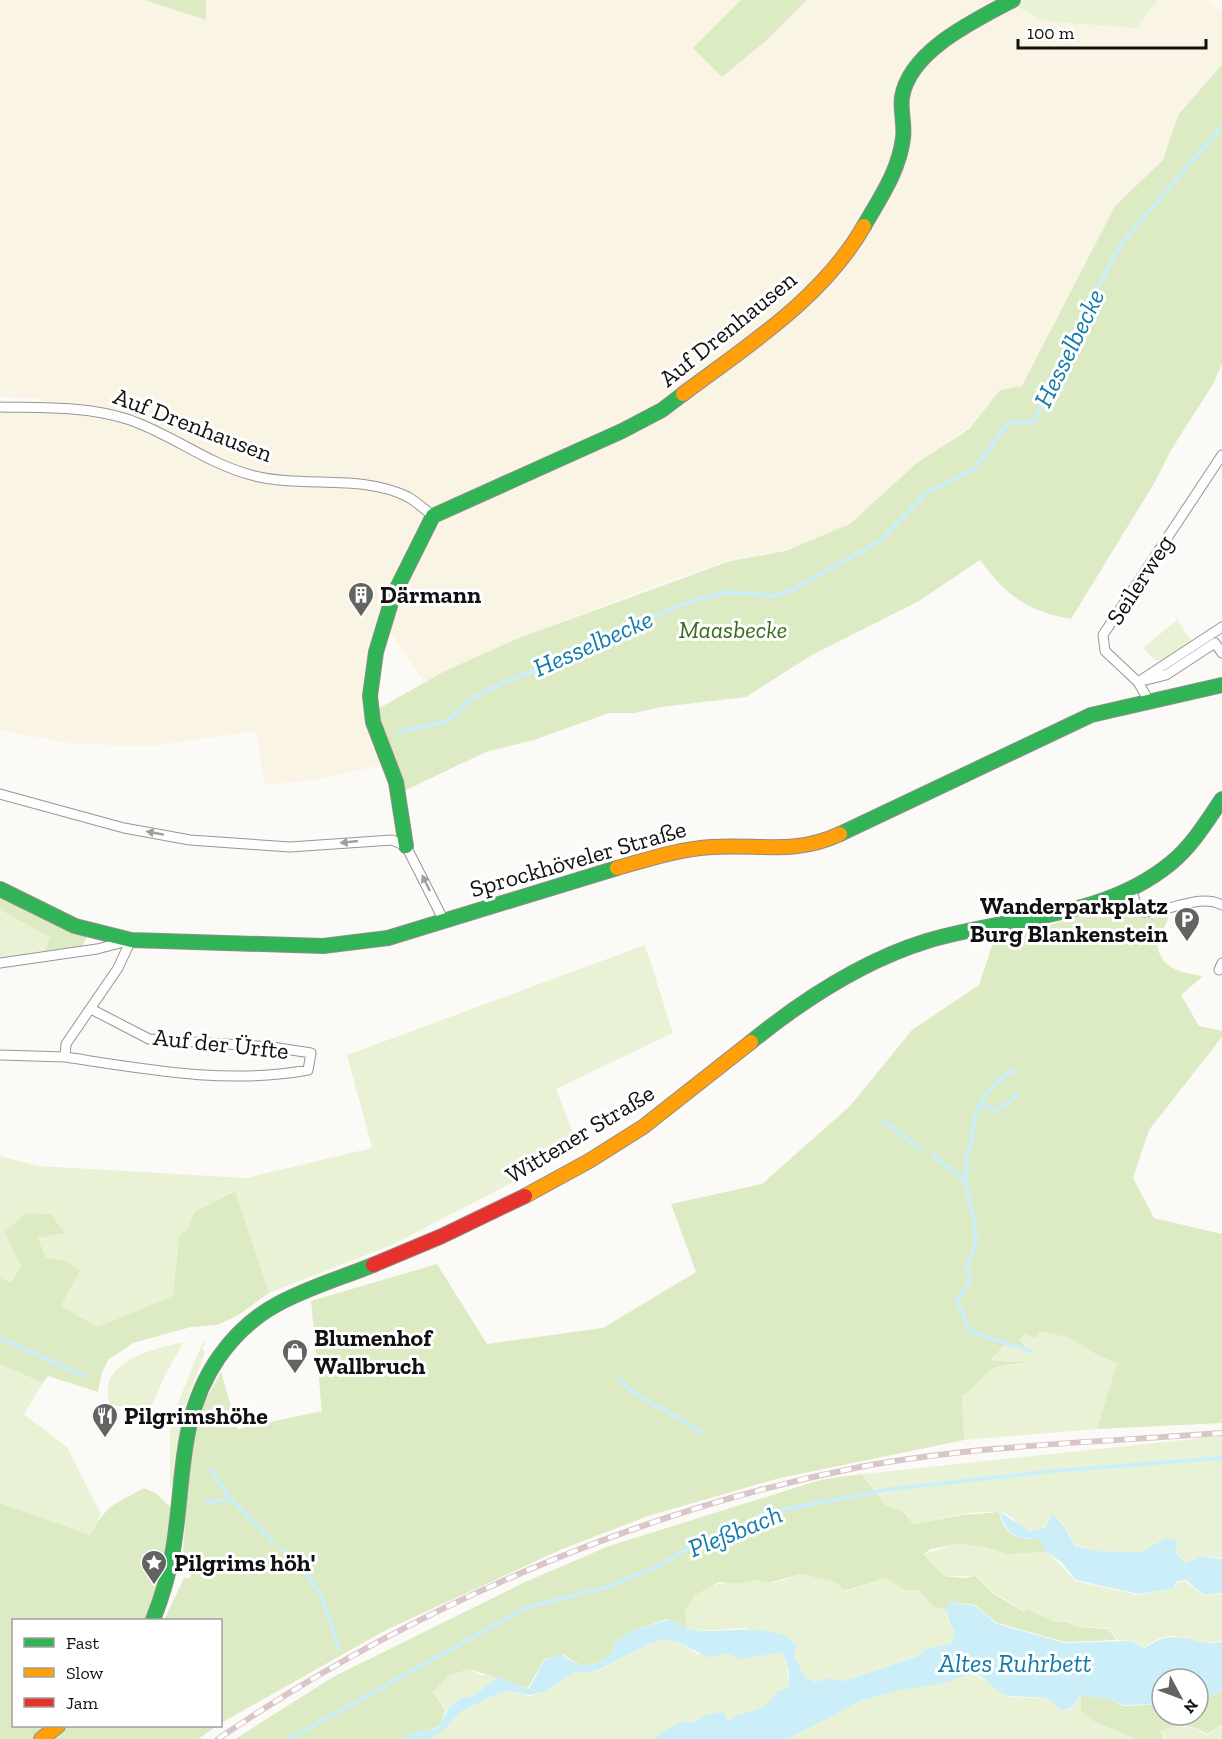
<svg xmlns="http://www.w3.org/2000/svg" width="1222" height="1739" font-family="'Zilla Slab',serif">
<style>
.farmland{fill:#f9f4e3}
.green{fill:#eaf2d6}
.forest{fill:#dcebc4}
.water{fill:#cbeef8}
.lines{fill:none;stroke-linecap:round;stroke-linejoin:round}
.stream{stroke:#cbeef8;stroke-width:4}
.street-casing{stroke:#979695;stroke-width:11}
.fast-casing{stroke:#8d8d8b;stroke-width:16}
.slow-casing{stroke:#8d8d8b;stroke-width:16}
.jam-casing{stroke:#8d8d8b;stroke-width:16}
.street{stroke:#fffefe;stroke-width:9}
.fast{stroke:#30b455;stroke-width:14}
.slow{stroke:#ff9f0a;stroke-width:14}
.jam{stroke:#e5322d;stroke-width:14}
.rail-casing{stroke:#dac5c8;stroke-width:6}
.rail{stroke:#fff;stroke-width:4;stroke-dasharray:11;stroke-linecap:butt}
.oneway{fill:#a09f9f}
.labels{text-anchor:middle;stroke-width:6;stroke-linejoin:round;paint-order:stroke}
.street-label{font-size:24px;fill:#111;stroke:#fff}
.poi-label{font-size:24px;font-weight:bold;fill:#111;stroke:#fff;text-anchor:start}
.park-label{font-size:24px;font-style:italic;fill:#386c1d;stroke:#fff}
.water-label{font-size:26px;font-style:italic;fill:#137ba9;stroke:#fff}
</style>
<rect width="100%" height="100%" fill="#fcfaf7"/>
<!-- farmland -->
<path class="farmland" d="M0,0H1007L907,73L900,139L888,176L859,230L821,279L773,322L660,407L439,510L377,484L280,479L223,463L152,427L46,405L37,398L0,397Z
M1108,0H1209L1222,12V63L1176,117L1165,160L1116,204L1022,388L1001,389L968,428L918,463L849,525L785,550L730,560L668,581L519,638L424,682L388,629L400,591L430,535L444,517L623,434L778,327L881,208L906,98L916,74L938,48L1012,5Z
M0,410L52,411L127,422L221,468L249,479L281,486L375,490L405,500L422,511L426,521L421,535L398,571L391,588L366,680L385,764L320,779L265,785L256,731L151,746L74,744L0,730Z"/>
<!-- green -->
<path class="green" d="M1024,0H1158L1136,28L1044,21L1016,6Z
M1177,620L1192,641L1161,661L1154,660L1143,648Z
M0,910L50,937L45,951L0,959Z
M645,945L673,1033L556,1089L579,1148L392,1245L269,1293L234,1191L194,1212L188,1228L179,1236L173,1297L98,1327L61,1306L80,1271L64,1260L46,1258L38,1238L65,1233L51,1214L26,1213L6,1232L21,1266L10,1282L0,1279V1156L39,1166L246,1178L372,1148L347,1055Z
M1039,1332L1068,1337L1097,1355L1117,1363L1097,1429L964,1440L962,1396C974,1389 977,1381 987,1373C996,1365 1015,1365 1026,1363L990,1362L1007,1342L1028,1348L1020,1339L1024,1334Z
M208,1340L202,1348L205,1352L183,1412L172,1486L170,1488V1427C178,1402 190,1372 202,1344Z
M184,1342L165,1375L149,1414L110,1404C95,1361 154,1349 184,1342Z
M0,1364L43,1383L24,1414L67,1447L101,1514L90,1535L0,1503Z
M1222,1436V1558L1202,1556L1185,1563L1176,1551L1177,1540L1165,1538L1142,1552L1097,1551L1075,1545L1064,1525L1052,1514L1044,1528C1017,1537 1018,1513 998,1512C970,1510 940,1519 913,1524L904,1511L885,1505L863,1474Z
M958,1544L983,1547L1008,1554L1048,1552L1076,1581L1139,1595L1173,1589L1177,1583L1185,1581L1204,1596L1222,1594V1641C1195,1648 1175,1623 1145,1647L1130,1641L1118,1640L1108,1628L1077,1627L1065,1620L1054,1622L1028,1609L1023,1610L994,1593L975,1576H944L923,1554Z
M801,1574L838,1583L844,1592L886,1578L906,1591L918,1590L933,1607L946,1610L949,1624L956,1631L952,1643L925,1649L917,1656L844,1681L830,1678L814,1682L805,1677L794,1656L797,1645L793,1639L744,1628L698,1631L687,1628C675,1586 726,1581 755,1580C759,1580 764,1583 768,1583C778,1583 791,1577 801,1574Z
M663,1640L676,1641L698,1654L722,1653L747,1657L781,1652L787,1665L789,1687L777,1692C768,1710 751,1711 734,1716L733,1720L697,1718L689,1723L682,1721L653,1739H430L444,1730L460,1712L493,1696L506,1691L530,1696L544,1692L575,1672L589,1673L601,1669L649,1644Z
M469,1669L482,1676L489,1674L498,1677L473,1696L462,1698L445,1711L433,1691L448,1676Z
M970,1674L978,1676L1011,1697L1048,1698L1061,1711L1072,1708L1081,1695V1710L1091,1720L1135,1739H788C814,1727 837,1712 862,1701C896,1686 935,1687 970,1674Z
M1222,1724V1739H1165L1160,1731C1179,1724 1190,1724 1207,1735Z"/>
<!-- forest -->
<path class="forest" d="M145,0H206V20Z
M741,0H807L768,39L722,77L693,48Z
M1222,64V364L1213,384L1171,450L1155,482L1071,619C1026,611 1007,596 980,560L919,601L812,655L746,697L661,707L635,713H609L534,740L486,752L406,790L384,743L376,710L445,671L519,638L730,561L785,551L850,524L917,463L969,429L1000,390L1022,386L1115,206L1163,160L1178,115Z
M0,893L87,937L82,946L45,951L50,937L0,910Z
M1125,901L1146,918L1169,917L1164,928L1156,932C1156,966 1174,972 1203,976L1181,995L1199,1026L1222,1031V1037L1149,1130L1133,1178L1154,1218L1222,1234V1423L1097,1429L1117,1363L1097,1355L1068,1337L1039,1332L1036,1338L1024,1334L1020,1340L1030,1351L1007,1342L990,1361L1031,1362C1018,1364 996,1364 987,1373C977,1381 973,1390 962,1396L964,1440L780,1478L648,1516L560,1550L386,1630L221,1723L220,1620H164L184,1578H190L193,1570L187,1565L183,1551L190,1458L202,1407L221,1372L238,1429L322,1411L311,1301L437,1264L487,1344L603,1328L696,1272L671,1204L762,1184L850,1106L912,1030L979,985L993,943Z
M235,1191L269,1293L237,1316L217,1325L191,1327L133,1343L108,1360L102,1373L98,1392L48,1376L43,1383L0,1364V1278L11,1282L21,1266L5,1232L26,1213L51,1214L65,1233L38,1238L46,1258L64,1260L80,1271L61,1306L98,1327L173,1296L179,1236L188,1228L194,1212Z
M862,1474L885,1505L903,1511L913,1524L962,1515L999,1512C1003,1532 1016,1542 1037,1538L1048,1552L1007,1554L984,1547L958,1544L931,1549L923,1554L944,1576L963,1578L975,1576L994,1594L1023,1611L1028,1609L1054,1622L1065,1621L1077,1627L1108,1629L1117,1640L1065,1642L997,1623L975,1605L950,1602L946,1610L933,1607L918,1590L906,1591L886,1578L844,1591L837,1583L801,1574L768,1583L756,1580L740,1583L719,1582L695,1595L685,1610L687,1628L667,1619L632,1631L613,1644L615,1648C601,1667 582,1672 564,1654L544,1659L528,1688L469,1669L448,1676L433,1692L445,1711L440,1725L427,1732L419,1730L399,1739H235L333,1677L523,1583L609,1546L820,1480Z
M144,1488L157,1494L173,1510C168,1549 163,1585 146,1620H14V1726H48L32,1739H0V1503L90,1535C106,1505 115,1504 144,1488Z
M1222,1691V1724L1207,1734C1191,1724 1179,1724 1160,1731L1164,1739H1135L1091,1720L1081,1710V1695L1109,1699L1124,1706L1162,1704V1715H1198V1700Z
M68,1726H217L198,1739H52Z"/>
<!-- water -->
<path class="water" d="M1000,1512L1030,1531L1045,1528L1052,1514L1064,1526L1075,1546L1097,1551L1142,1552L1165,1538L1177,1540L1176,1552L1185,1563L1202,1556L1222,1559V1593L1204,1595L1186,1580L1176,1582L1173,1589L1139,1594L1076,1580L1062,1563L1044,1549L1037,1538C1016,1541 1004,1532 1000,1512Z
M950,1602L975,1606L997,1624L1065,1643L1130,1641L1145,1648C1178,1624 1196,1648 1222,1642V1691L1198,1700V1679H1162V1704L1124,1705L1109,1699L1081,1695L1072,1707L1061,1711L1048,1698L1011,1696L1003,1694L979,1675L970,1674L944,1683L900,1690L863,1700L788,1739H653C659,1734 675,1724 682,1721L689,1723L709,1714L724,1712L726,1719L732,1720L734,1716C751,1711 768,1710 776,1692L789,1687C790,1675 788,1661 781,1652C766,1656 752,1656 738,1660C730,1650 719,1654 710,1658L676,1641L663,1640L649,1644L602,1668L588,1673L575,1672L544,1692L530,1695L506,1691L493,1696L460,1712L444,1730L430,1739H399L419,1730L427,1732L438,1727L450,1706L462,1698L473,1696L498,1677L529,1689L544,1660L561,1654C565,1656 568,1660 573,1662C592,1670 604,1662 615,1648L613,1644L632,1631L667,1620C678,1622 687,1630 698,1631C722,1632 781,1622 797,1645L794,1656L805,1677L814,1682L830,1678L844,1681L918,1656L925,1649L952,1643L955,1631L950,1624L946,1610Z"/>
<g class="lines">
<!-- stream -->
<path class="stream" d="M399,732L448,721L472,698L511,679L581,654L596,641L686,603L727,592L775,596L792,590L880,541L927,492L973,470L1007,425L1014,422H1031L1035,419L1076,328L1121,244L1222,126
M1015,1070C992,1082 978,1100 973,1125C971,1137 972,1147 966,1158C968,1168 964,1177 966,1186C972,1214 984,1238 967,1265L970,1281L957,1301L970,1331L1030,1351
M982,1104L997,1111L1018,1094
M884,1121L920,1149
M933,1155L965,1181
M0,1338L83,1375
M619,1379C642,1404 675,1411 701,1433
M211,1470L231,1499L273,1542
M206,1502L231,1499
M282,1549C317,1579 328,1605 338,1648
M289,1739L527,1607L610,1586L658,1566L699,1542L732,1532L764,1513L891,1489L1053,1471L1222,1458"/>
<defs>
<path id="street" d="M0,407C42,408 86,406 127,419C170,433 206,463 251,475C302,489 361,473 408,497C417,502 425,510 433,516
M1146,680L1166,675L1215,643L1222,653
M1138,682L1222,627
M1149,701L1138,682L1105,651L1103,635L1222,455
M0,794L124,828L190,840L290,847L392,840L406,846L444,921
M1131,890L1137,906L1144,912C1170,912 1200,893 1222,905
M0,963L97,949L128,941
M1219,970L1222,963
M91,1009L149,1039L272,1047L311,1053L308,1070C228,1085 145,1069 65,1057L66,1044L118,968L131,940
M0,1055L65,1057"/>
<path id="fast" d="M864,226C880,198 899,171 903,138C905,125 900,110 902,97C910,50 976,20 1013,0
M840,834L1091,715L1222,685
M406,846L396,782L373,722L370,696L376,652L393,596L433,516L622,431L662,410L683,394
M0,889L75,926L131,940L323,946L388,938L617,868
M751,1042C804,999 862,961 927,941C1009,916 1102,920 1171,863C1192,846 1207,821 1222,799
M153,1620C162,1597 169,1574 173,1550C185,1480 177,1418 219,1357C234,1336 254,1317 276,1305C306,1288 341,1278 373,1265"/>
<path id="slow" d="M683,394C747,346 823,298 864,226
M617,868C649,859 679,849 712,847C759,844 795,855 840,834
M525,1196L589,1161L643,1127L751,1042
M41,1739L58,1726"/>
<path id="jam" d="M373,1265L442,1236L525,1196"/>
</defs>
<!-- street casing -->
<use href="#street" class="street-casing"/>
<!-- fast casing -->
<use href="#fast" class="fast-casing"/>
<!-- slow casing -->
<use href="#slow" class="slow-casing"/>
<!-- jam casing -->
<use href="#jam" class="jam-casing"/>
<!-- street -->
<use href="#street" class="street"/>
<!-- fast -->
<use href="#fast" class="fast"/>
<!-- slow -->
<use href="#slow" class="slow"/>
<!-- jam -->
<use href="#jam" class="jam"/>
<defs>
<path id="rail" d="M218,1739C407,1610 635,1511 860,1467C978,1445 1102,1442 1222,1433"/>
</defs>
<!-- rail casing -->
<use href="#rail" class="rail-casing"/>
<!-- rail -->
<use href="#rail" class="rail"/>
</g>
<!-- one-way arrows -->
<defs><path id="oneway-solid" d="M-6-.8H1V-3.2L6.5 0L1 3.2V.8H-6Z" transform="scale(1.5)"/></defs>
<g class="oneway">
<use href="#oneway-solid" transform="translate(155 833) rotate(-170)"/>
<use href="#oneway-solid" transform="translate(349 842) rotate(174)"/>
<use href="#oneway-solid" transform="translate(426 883) rotate(-116)"/>
</g>
<!-- icons -->
<defs>
<symbol id="building-pin" viewBox="-11 -11 22 30"><path d="M0 17L-7.5 6A9.5 9.5 0 1 1 7.5 6Z" fill="#636362" stroke="#fff"/><path d="M-4-6H4V6H1V3H-1V6H-4ZM-2.5-4.3h1.7v1.8h-1.7ZM.8-4.3h1.7v1.8H.8ZM-2.5-1h1.7V.8h-1.7ZM.8-1h1.7V.8H.8Z" fill="#fff"/></symbol>
<symbol id="parking-pin" viewBox="-11 -11 22 30"><path d="M0 17L-7.5 6A9.5 9.5 0 1 1 7.5 6Z" fill="#636362" stroke="#fff"/><path d="M-3.5-5.5H1a3.5 3.5 0 0 1 0 7H-1V5.5H-3.5ZM-1-3.4V-.6H.8a1.4 1.4 0 0 0 0-2.8Z" fill="#fff"/></symbol>
<symbol id="shop-pin" viewBox="-11 -11 22 30"><path d="M0 17L-7.5 6A9.5 9.5 0 1 1 7.5 6Z" fill="#636362" stroke="#fff"/><path d="M-5-2.5h2.3a2.7 3.5 0 0 1 5.4 0H5L5.5 6h-11ZM-1.5-2.5h3a1.5 2.3 0 0 0-3 0Z" fill="#fff"/></symbol>
<symbol id="restaurant-pin" viewBox="-11 -11 22 30"><path d="M0 17L-7.5 6A9.5 9.5 0 1 1 7.5 6Z" fill="#636362" stroke="#fff"/><path d="M-5-6h1v4h1v-4h1v4h1v-4h1v5L-1.5 .5V6h-2V.5L-5-1ZM5-6V6H3V1.5H1.5Q1.5-4 5-6Z" fill="#fff"/></symbol>
<symbol id="sight-pin" viewBox="-11 -11 22 30"><path d="M0 17L-7.5 6A9.5 9.5 0 1 1 7.5 6Z" fill="#636362" stroke="#fff"/><path d="M0-6L1.8-2.2L6-1.7L2.9 1.2L3.7 5.4L0 3.3L-3.7 5.4L-2.9 1.2L-6-1.7L-1.8-2.2Z" fill="#fff"/></symbol>
</defs>
<g fill-rule="evenodd">
<use href="#building-pin" x="346" y="580" width="30" height="40"/>
<use href="#parking-pin" x="1172" y="905" width="30" height="40"/>
<use href="#shop-pin" x="280" y="1337" width="30" height="40"/>
<use href="#restaurant-pin" x="90" y="1401" width="30" height="40"/>
<use href="#sight-pin" x="139" y="1548" width="30" height="40"/>
</g>
<g class="labels">
<!-- street labels -->
<g class="street-label">
<text transform="translate(728 329) rotate(-39)" y="8">Auf Drenhausen</text>
<text transform="translate(193 425) rotate(21)" y="8">Auf Drenhausen</text>
<text transform="translate(1140 580) rotate(-57)" y="8">Seilerweg</text>
<text transform="translate(578 859) rotate(-16)" y="8">Sprockhöveler Straße</text>
<text transform="translate(221 1044) rotate(6)" y="8">Auf der Ürfte</text>
<text transform="translate(580 1134) rotate(-31)" y="8">Wittener Straße</text>
</g>
<!-- poi labels -->
<g class="poi-label">
<text x="380" y="603">Därmann</text>
<text x="1168" y="914" text-anchor="end">Wanderparkplatz<tspan x="1168" dy="28">Burg Blankenstein</tspan></text>
<text x="314" y="1346">Blumenhof<tspan x="314" dy="28">Wallbruch</tspan></text>
<text x="124" y="1424">Pilgrimshöhe</text>
<text x="174" y="1571">Pilgrims höh'</text>
</g>
<!-- park labels -->
<g class="park-label">
<text x="733" y="638">Maasbecke</text>
</g>
<!-- water labels -->
<g class="water-label">
<text transform="translate(1069 348) rotate(-64)" y="9">Hesselbecke</text>
<text transform="translate(593 643) rotate(-24)" y="9">Hesselbecke</text>
<text transform="translate(735 1531) rotate(-22)" y="9">Pleßbach</text>
<text x="1015" y="1672">Altes Ruhrbett</text>
</g>
</g>
<!-- legend -->
<rect x="12" y="1619" width="210" height="108" fill="#ffffff" stroke="#a0a0a0" stroke-width="1.5"/>
<rect x="24" y="1638" width="30" height="9" fill="#30b455" stroke="#a0a0a0" stroke-width="1.5"/>
<text x="66" y="1649" font-size="18" fill="#111111">Fast</text>
<rect x="24" y="1668" width="30" height="9" fill="#ff9f0a" stroke="#a0a0a0" stroke-width="1.5"/>
<text x="66" y="1679" font-size="18" fill="#111111">Slow</text>
<rect x="24" y="1698" width="30" height="9" fill="#e5322d" stroke="#a0a0a0" stroke-width="1.5"/>
<text x="66" y="1709" font-size="18" fill="#111111">Jam</text>
<!-- north arrow -->
<g transform="translate(1180 1697) rotate(131)"><circle r="28" fill="#ffffff" stroke="#a0a0a0" stroke-width="1.5"/>
<path d="M0-4.5L10 22L0 15L-10 22Z" fill="#636362"/>
<text y="-9" font-size="16" font-weight="bold" text-anchor="middle" fill="#111111">N</text>
</g>
<!-- scale -->
<path d="M1018 39v9h188v-9" fill="none" stroke="#111111" stroke-width="3"/>
<text x="1027" y="39" font-size="18" fill="#111111" stroke="#ffffff" stroke-width="4.5" paint-order="stroke">100 m</text>
</svg>
